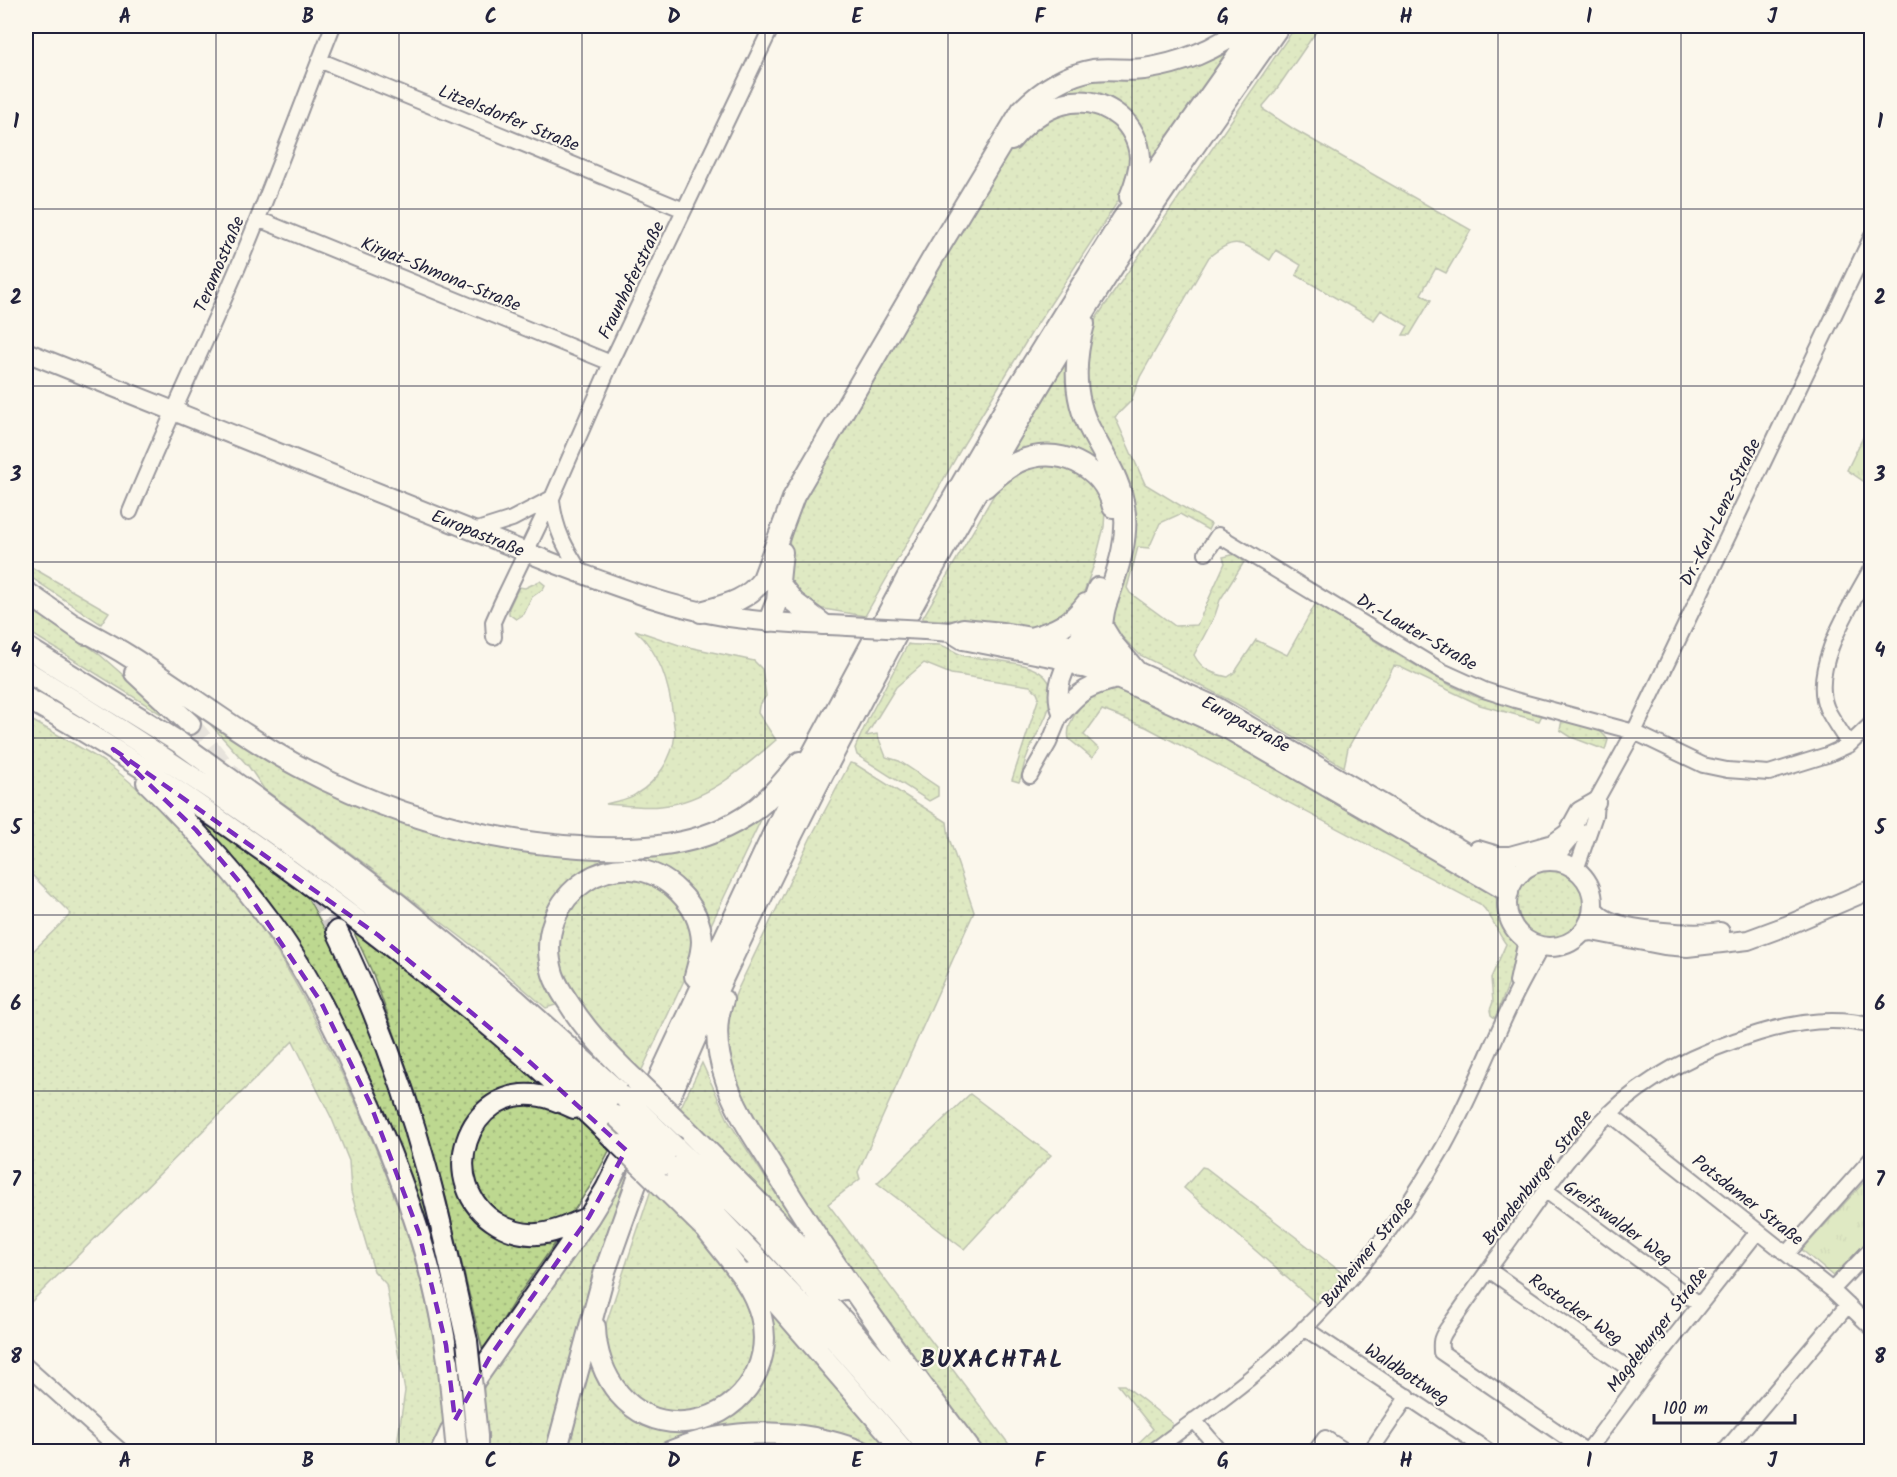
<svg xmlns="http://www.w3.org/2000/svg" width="1897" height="1477" font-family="Kalam,sans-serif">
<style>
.grass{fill:url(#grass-dots);stroke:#707d66;stroke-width:1.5}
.park{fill:url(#park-tufts);stroke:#707d66;stroke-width:1.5}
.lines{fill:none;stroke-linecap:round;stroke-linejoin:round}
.highway-tunnel{stroke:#d0ccc9;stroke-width:20;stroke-dasharray:20 10;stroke-linecap:butt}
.minor-casing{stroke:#22223b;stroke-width:18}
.major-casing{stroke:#22223b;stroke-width:22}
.highway-casing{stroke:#22223b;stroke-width:24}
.minor{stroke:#fbf7ec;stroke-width:14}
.major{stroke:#fbf7ec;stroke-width:18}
.highway{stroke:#fbf7ec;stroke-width:20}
.major-bridge-casing{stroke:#22223b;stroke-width:22;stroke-linecap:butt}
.highway-bridge-casing{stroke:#22223b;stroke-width:24;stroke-linecap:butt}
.major-bridge{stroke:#fbf7ec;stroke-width:18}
.highway-bridge{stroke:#fbf7ec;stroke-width:20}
.marked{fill:none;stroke:#7b2cbf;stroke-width:4.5;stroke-dasharray:12 8;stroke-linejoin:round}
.grid{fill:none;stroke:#22223b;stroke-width:1.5;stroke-opacity:0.55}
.labels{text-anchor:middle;stroke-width:4.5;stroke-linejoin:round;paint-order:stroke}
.street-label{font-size:18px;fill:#22223b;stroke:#fbf7ec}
.district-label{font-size:24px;font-weight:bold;letter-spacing:1.5px;fill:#22223b;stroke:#fbf7ec}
.neatline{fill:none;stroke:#22223b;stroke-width:2}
.grid-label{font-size:20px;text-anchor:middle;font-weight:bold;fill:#22223b}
</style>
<defs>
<pattern id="grass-dots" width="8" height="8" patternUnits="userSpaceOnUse" patternTransform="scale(1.5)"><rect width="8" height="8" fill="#bdd890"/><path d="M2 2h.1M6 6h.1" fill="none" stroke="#a2b97d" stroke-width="1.8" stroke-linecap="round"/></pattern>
<pattern id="park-tufts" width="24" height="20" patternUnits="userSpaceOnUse" patternTransform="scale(1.5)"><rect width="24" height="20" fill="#bdd890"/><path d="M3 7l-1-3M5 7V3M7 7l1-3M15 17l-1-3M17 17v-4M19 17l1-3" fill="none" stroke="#a2b97d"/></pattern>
</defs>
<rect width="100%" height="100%" fill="#fbf7ec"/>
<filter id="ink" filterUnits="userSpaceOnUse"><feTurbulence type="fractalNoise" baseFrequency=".0167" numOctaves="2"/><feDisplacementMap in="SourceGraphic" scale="12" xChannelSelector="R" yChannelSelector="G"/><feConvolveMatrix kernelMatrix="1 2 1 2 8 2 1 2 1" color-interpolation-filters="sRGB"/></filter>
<g filter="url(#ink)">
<!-- grass -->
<path class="grass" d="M1296,26H1320L1274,93L1263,106L1264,110L1295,130L1471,230L1446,273L1436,268L1421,294L1431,300L1410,335H1403L1408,326L1381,310L1374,320L1296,275L1301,265L1276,250L1270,260C1242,243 1236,234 1209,257L1140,377L1131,401L1115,417L1145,484L1211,524L1208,530L1180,514L1160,523L1149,548L1138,547L1127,588L1130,593L1175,626L1197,625L1225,563L1223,557L1236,554L1244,562L1220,600L1215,615L1194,655C1202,670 1213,674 1228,677L1235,672L1256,640L1287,655L1316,603L1391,651L1450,685L1474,696L1542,715L1539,721L1480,705L1400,667L1394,666L1348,748L1344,767L1235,703L1140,655L1122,637L1118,639L1111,625L1120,582L1127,558L1106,448L1080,381L1092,327L1097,317Z
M1226,45L1230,49L1148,166L1122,111L1031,108L1055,88Z
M1071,107L1109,114L1131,140L1132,180L1032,332L965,442L865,616L812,607L802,601L785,578L787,552L793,528L810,485L1005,154L1021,136Z
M1070,354L1109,479L1087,464L1002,466Z
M1052,460L1091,478L1105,511L1104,527L1095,562L1079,605L1074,613L1034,630L965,621L922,619L1003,479L1015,469Z
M26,564L109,612L101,624L26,574Z
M540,581L545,585L543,589L532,597L524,614L516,619L509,614V608L519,587L525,588Z
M26,601L99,654L163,710L161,714L26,630Z
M635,630L679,645L754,661L762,669L766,696L759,706L758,713L776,740C742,769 707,801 661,806C643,808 623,805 606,804C615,801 628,800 636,794C657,782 673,758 675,734C675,729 673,722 673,716C669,684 660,652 635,630Z
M908,644C918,646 929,644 940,645C949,647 956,654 965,656C988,661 1045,659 1051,688C1055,709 1034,736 1027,756C1023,765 1023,774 1019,782L1012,780L1039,697L1037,692L1030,686L951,674L924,663L896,687L866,736L877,734L886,757L899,761L938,787V796L929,801L857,755L855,748L869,717Z
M1118,688L1194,725L1224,737L1493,890C1499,900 1498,911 1502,923C1506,935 1519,943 1520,956L1495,1018L1491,1015L1490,1010L1493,1002L1491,978L1506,944C1495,930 1494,917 1480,904L1146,727L1102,710L1084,735L1099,749L1092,758L1069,739C1065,723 1084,697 1099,691C1104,688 1112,689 1118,688Z
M202,715L385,812L640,856L674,853L698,846L767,807L708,931L703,914L627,863L554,902L559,1004L546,1008L487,957L356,857L264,789L249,767Z
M26,717C52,732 79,746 104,762C144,789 192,842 224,879C271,934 306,999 337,1064C383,1157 416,1243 435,1346C438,1361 447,1414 444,1427C442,1435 436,1444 433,1451H396L405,1391L386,1284L374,1271L351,1192L349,1161L332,1119L293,1041L26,1307V958L71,914L26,869Z
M1562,720C1579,723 1598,724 1608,740L1605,750L1571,737L1560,730Z
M850,763L855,764L947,822L949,838L974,912L862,1163L858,1172L860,1179L828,1204L1014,1451H983L889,1326L807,1206L753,1120L734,1081L725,1048L726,1020L737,991L811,837Z
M178,798L302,887L338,954L372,1033L410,1140L432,1220L434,1246L380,1101L332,999L290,930L250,878Z
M1513 904a37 37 0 1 1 74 0a37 37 0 1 1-74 0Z
M640,877L668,889L690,917L696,955L639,1076L572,1001L563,983L557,931L579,894L605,880Z
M350,924L390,954L547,1088L466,1127L478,1218L561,1235L515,1300L483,1352L446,1198L415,1091L373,974Z
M702,1063L729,1122L795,1223L680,1109Z
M970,1094L1051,1155L964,1249L877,1183Z
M529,1100L577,1116L596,1134L609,1151L591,1185L575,1209L569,1215L537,1228L504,1221L473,1189L472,1141L495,1112Z
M626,1167L632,1174L550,1451H487L483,1378Z
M1202,1167L1206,1168L1345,1275L1318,1305L1184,1188Z
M651,1190L679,1213L709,1244L745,1292L759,1343L748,1378L706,1412L670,1416L641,1406L609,1370L604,1330Z
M764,1304L899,1451H876L845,1439L667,1446L654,1451L568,1452L592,1355L647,1423L747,1399Z
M1118,1385H1124L1172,1423L1171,1429L1141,1451H1130L1153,1429Z
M749,1439L845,1452H685Z"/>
<!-- park -->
<path class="park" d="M1871,421L1872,484L1869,485L1847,470Z
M1864,1182L1871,1189V1237L1834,1277L1802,1250Z"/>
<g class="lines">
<!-- highway-tunnel -->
<path class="highway-tunnel" d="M190,724L234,778
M282,842L325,906L337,931"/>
<defs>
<path id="minor" d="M319,60L684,210
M258,219L611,363
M552,500C555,531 566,549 582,574
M130,512C164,429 203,349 238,267C272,187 301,106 333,26
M474,531L512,519L552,498
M1206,553L1218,535L1442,671L1484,690L1515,700L1634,732L1703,765L1727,770L1769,773L1827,755L1849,745L1872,723
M494,637L493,622L501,604L552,498L611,363L772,26
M1849,745C1842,733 1833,721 1827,709C1809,668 1852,604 1872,567
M1030,776L1049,743L1062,712
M1592,808L1634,732L1872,236
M1552,862L1579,830
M1576,870L1595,815L1596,802
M1517,982L1526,940
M1609,1113L1832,1290L1872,1328
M1545,1190L1699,1304
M1787,1254L1872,1158
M1489,1270L1642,1378
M1832,1290L1872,1248
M1304,1328L1490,1452
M26,1366L122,1452
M1194,1420L1221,1452
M1152,1452C1187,1425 1224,1400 1257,1372C1332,1309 1396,1230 1444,1146C1471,1098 1490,1047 1514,998C1522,981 1532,964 1542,946
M1315,1452L1325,1438L1347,1452
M1370,1452L1408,1396
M1587,1452L1441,1352C1441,1347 1440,1342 1442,1338C1444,1332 1450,1325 1454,1319C1468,1299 1482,1279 1496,1259C1532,1211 1564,1157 1608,1115C1649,1075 1705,1049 1759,1033C1795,1022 1835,1016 1872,1026
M1587,1452L1642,1378L1758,1231
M1724,1452L1848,1305"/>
<path id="major" d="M26,352L556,564C612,585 669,607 728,617C768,623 808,624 848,626
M925,630L950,632L963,628L1002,632L1065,643L1105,657L1215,706L1470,855L1503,872L1521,873
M950,632L963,640L1056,658L1117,679L1151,694L1229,730L1509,893
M1062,712C1081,690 1088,686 1117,679
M1062,712C1055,695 1059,679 1068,663
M1478,850L1498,856H1510L1553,844L1568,833L1580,811L1596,802
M1507 904a43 43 0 1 1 86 0a43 43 0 1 1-86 0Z
M1593,909C1596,912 1600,916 1603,918C1625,932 1695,936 1720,932
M1583,932L1592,931L1664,945L1687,947L1748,940L1786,926L1872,889"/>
<path id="highway" d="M1011,140C1039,106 1082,86 1120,117C1131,126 1139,142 1140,157C1140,171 1135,185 1130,197
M985,487C995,478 1006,468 1018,462C1057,444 1103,465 1113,507
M779,583L794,602L823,624
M26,592L86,634
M701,612C726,605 747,601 763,579L794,496L934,256L1022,110C1042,90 1064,75 1093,70C1110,68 1127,71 1144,69C1178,64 1218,50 1244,26
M769,621L777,601L782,552
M76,626C93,636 111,645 127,655C185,691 239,734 298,766C385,813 481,841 579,847C639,851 702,848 753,811C771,798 785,779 800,762
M1102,626L1113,644L1135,670
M1034,637C1056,631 1072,623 1086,604H1091
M26,647L180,743L288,821L398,904L515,999L624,1097
M1068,663L1083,632L1098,588
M1081,667C1088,657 1096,648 1100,636C1103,626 1102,615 1106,604C1117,572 1131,536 1123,501C1118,476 1103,454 1091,431C1072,397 1074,360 1084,324
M26,671C124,731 221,793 313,862C420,940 519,1027 616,1116
M135,673L190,724
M26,698C121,750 211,813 299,877C411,959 522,1047 620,1145
M147,782C193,827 233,870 271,922C304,967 330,1017 353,1068C397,1160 434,1259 448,1360
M337,931C374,1007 404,1086 426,1167C442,1224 454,1283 467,1341
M723,1000C713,1026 717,1054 726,1080C736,1113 758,1142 776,1172C835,1269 903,1361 972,1452
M633,1078C608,1054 586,1031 568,1002C562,993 556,984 553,974C529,894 621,834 679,892C692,905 701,922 702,941C702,953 698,964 695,976
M574,1108C563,1103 552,1098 540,1096C466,1083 433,1186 498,1224C510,1231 523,1235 537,1234C555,1233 572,1224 589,1217
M644,1110L775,830L807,764L907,578L1009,402L1122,220L1259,26
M659,1123C699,1025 745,930 792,835C883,653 982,476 1090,303C1149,208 1215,117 1279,26
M684,1127L771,1215L841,1290
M675,1147L761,1231L850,1328L953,1447
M668,1165L834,1339L932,1452
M659,1183L717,1240
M750,1274L773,1299L905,1452
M595,1327C596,1376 629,1425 684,1422C737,1419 775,1368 761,1316C753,1284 728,1258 708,1232
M477,1436V1452
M441,1452L475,1380L589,1217L606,1189L632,1137
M556,1452L605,1271L647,1153
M669,1452C731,1426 801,1428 863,1452"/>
</defs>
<!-- minor casing -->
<use href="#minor" class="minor-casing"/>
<!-- major casing -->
<use href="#major" class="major-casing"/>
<!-- highway casing -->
<use href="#highway" class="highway-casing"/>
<!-- minor -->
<use href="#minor" class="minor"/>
<!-- major -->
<use href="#major" class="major"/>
<!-- highway -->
<use href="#highway" class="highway"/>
<defs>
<path id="major-bridge" d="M848,626L925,630"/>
<path id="highway-bridge" d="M633,1078L684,1127
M624,1097L675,1147
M616,1116L668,1165
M620,1145L659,1183
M467,1341L477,1436
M448,1360L457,1452"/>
</defs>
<!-- major-bridge casing -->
<use href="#major-bridge" class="major-bridge-casing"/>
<!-- highway-bridge casing -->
<use href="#highway-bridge" class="highway-bridge-casing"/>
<!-- major-bridge -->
<use href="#major-bridge" class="major-bridge"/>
<!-- highway-bridge -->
<use href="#highway-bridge" class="highway-bridge"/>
</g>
</g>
<!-- marked area -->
<path d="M0 0H1897V1477H0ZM113,749L378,935L519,1052L626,1150L589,1217L491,1355L455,1420L446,1345L419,1233L370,1103L321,1002L242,885L196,830Z" fill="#fbf7ec" fill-opacity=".55" fill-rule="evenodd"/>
<path class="marked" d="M113,749L378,935L519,1052L626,1150L589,1217L491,1355L455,1420L446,1345L419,1233L370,1103L321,1002L242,885L196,830Z"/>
<!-- grid -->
<path class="grid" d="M216,26V1452M399,26V1452M582,26V1452M765,26V1452M948,26V1452M1132,26V1452M1315,26V1452M1498,26V1452M1681,26V1452M26,209H1872M26,386H1872M26,562H1872M26,738H1872M26,915H1872M26,1091H1872M26,1268H1872"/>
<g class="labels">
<!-- street labels -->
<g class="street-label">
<text transform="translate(509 118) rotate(22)" y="6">Litzelsdorfer Straße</text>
<text transform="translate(219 264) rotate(-67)" y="6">Teramostraße</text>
<text transform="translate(441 274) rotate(22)" y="6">Kiryat-Shmona-Straße</text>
<text transform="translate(631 280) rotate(-64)" y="6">Fraunhoferstraße</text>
<text transform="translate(1720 512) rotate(-64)" y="6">Dr.-Karl-Lenz-Straße</text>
<text transform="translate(478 533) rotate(22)" y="6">Europastraße</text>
<text transform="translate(1417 632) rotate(30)" y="6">Dr.-Lauter-Straße</text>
<text transform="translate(1246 724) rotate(29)" y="6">Europastraße</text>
<text transform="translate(1537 1177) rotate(-52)" y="6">Brandenburger Straße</text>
<text transform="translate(1748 1200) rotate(38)" y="6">Potsdamer Straße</text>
<text transform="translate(1618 1222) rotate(36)" y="6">Greifswalder Weg</text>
<text transform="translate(1367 1252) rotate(-51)" y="6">Buxheimer Straße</text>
<text transform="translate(1576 1309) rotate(35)" y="6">Rostocker Weg</text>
<text transform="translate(1657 1330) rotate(-52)" y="6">Magdeburger Straße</text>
<text transform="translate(1407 1374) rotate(33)" y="6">Waldbottweg</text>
</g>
<!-- district labels -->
<g class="district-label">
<text x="992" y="1367">BUXACHTAL</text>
</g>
</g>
<!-- margin -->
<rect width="1897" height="1477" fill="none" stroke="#fbf7ec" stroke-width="66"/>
<!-- scale -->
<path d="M1654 1414v9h141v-9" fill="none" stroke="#22223b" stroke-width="3"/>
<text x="1663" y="1414" font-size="18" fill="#22223b" stroke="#fbf7ec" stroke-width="4.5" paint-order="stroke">100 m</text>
<rect x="33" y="33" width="1831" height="1411" class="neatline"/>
<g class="grid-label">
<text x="125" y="23">A</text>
<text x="308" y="23">B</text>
<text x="491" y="23">C</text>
<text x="674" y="23">D</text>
<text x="857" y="23">E</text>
<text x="1040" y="23">F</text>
<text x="1223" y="23">G</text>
<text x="1406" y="23">H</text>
<text x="1589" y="23">I</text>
<text x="1772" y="23">J</text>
<text x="16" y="128">1</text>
<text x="1880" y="128">1</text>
<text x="16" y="304">2</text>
<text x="1880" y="304">2</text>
<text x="16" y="481">3</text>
<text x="1880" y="481">3</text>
<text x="16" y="657">4</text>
<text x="1880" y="657">4</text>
<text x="16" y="834">5</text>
<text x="1880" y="834">5</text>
<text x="16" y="1010">6</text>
<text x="1880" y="1010">6</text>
<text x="16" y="1186">7</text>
<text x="1880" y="1186">7</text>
<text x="16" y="1363">8</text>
<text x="1880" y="1363">8</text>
<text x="125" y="1467">A</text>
<text x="308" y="1467">B</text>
<text x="491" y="1467">C</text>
<text x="674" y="1467">D</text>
<text x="857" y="1467">E</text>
<text x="1040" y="1467">F</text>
<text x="1223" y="1467">G</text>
<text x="1406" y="1467">H</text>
<text x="1589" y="1467">I</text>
<text x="1772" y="1467">J</text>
</g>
</svg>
